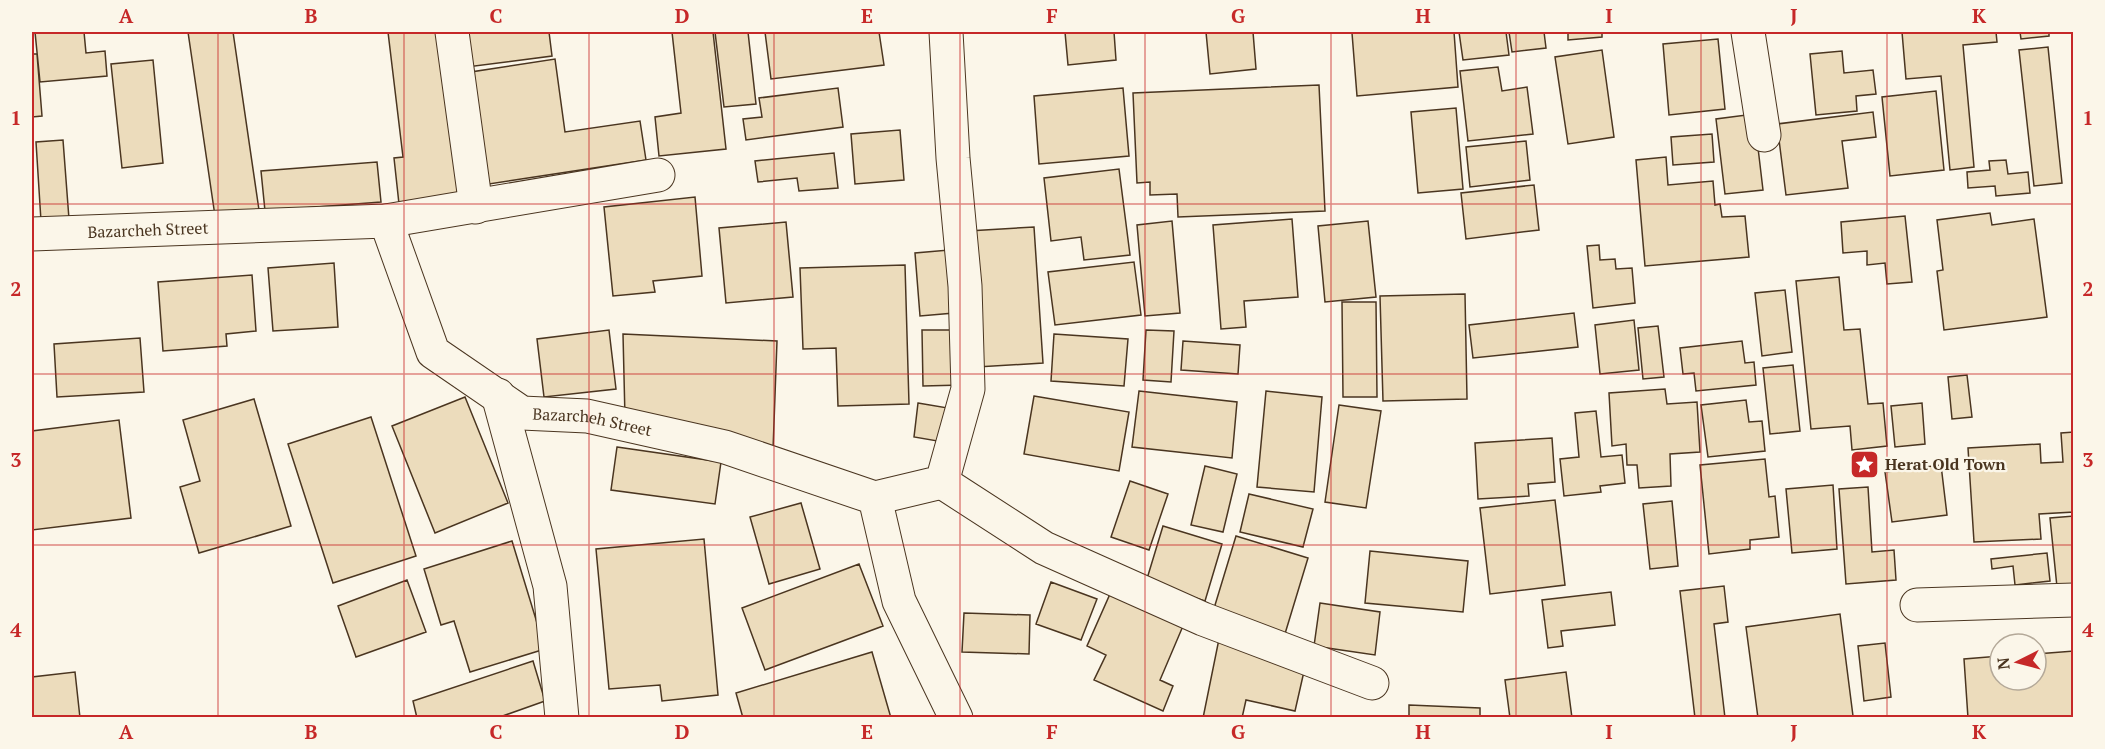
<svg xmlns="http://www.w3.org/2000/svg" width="2105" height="749" font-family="'PT Serif',serif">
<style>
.building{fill:#ecdcbc;stroke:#4a3520;stroke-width:1.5}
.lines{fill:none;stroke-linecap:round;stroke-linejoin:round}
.minor-casing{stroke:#4a3520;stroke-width:35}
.minor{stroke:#fbf6e9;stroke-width:33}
.grid{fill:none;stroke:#c62828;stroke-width:1.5;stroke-opacity:0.55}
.labels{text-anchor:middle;stroke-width:4.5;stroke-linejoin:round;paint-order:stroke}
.street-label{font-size:16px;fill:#4a3520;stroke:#fbf6e9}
.poi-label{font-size:16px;font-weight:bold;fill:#4a3520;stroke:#fbf6e9;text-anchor:start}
.neatline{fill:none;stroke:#c62828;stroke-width:2}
.grid-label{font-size:20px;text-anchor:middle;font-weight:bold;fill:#c62828}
</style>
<rect width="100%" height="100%" fill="#fbf6e9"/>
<!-- building -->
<path class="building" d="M35,32H84L86,53L105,51L107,76L40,82Z
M188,32H233L259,210L215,216Z
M388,32H441L460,197L399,204L394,158L403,157Z
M463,32H549L552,56L467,67Z
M672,32H713L726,149L659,156L655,117L681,113Z
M715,32H748L756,104L724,107Z
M765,32H879L884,65L771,79Z
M1065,32H1114L1116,60L1068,65Z
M1206,32H1253L1256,69L1210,74Z
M1371,32H1454L1458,87L1357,96L1352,33Z
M1459,32H1506L1509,55L1463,60Z
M1509,32H1544L1546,48L1512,52Z
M1568,32H1602V37L1568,40Z
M1902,32H1996L1997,42L1963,45L1974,167L1950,170L1941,76L1906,79Z
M2020,32H2049V36L2021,39Z
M1718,39L1725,109L1669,115L1663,44Z
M2048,47L2062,183L2034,186L2019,50Z
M1602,50L1614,137L1568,144L1555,57Z
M1842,51L1844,73L1873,70L1876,94L1856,96L1857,111L1816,115L1810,54Z
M32,54H37L42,116L32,117Z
M555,59L565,132L640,121L646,160L489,184L471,72Z
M153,60L163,163L122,168L111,64Z
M1498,67L1502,91L1527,87L1533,134L1468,141L1460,71Z
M1319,85L1325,211L1178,217L1177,194L1150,195V182L1137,183L1133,93Z
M838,88L843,127L746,140L743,119L762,117L759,98Z
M1123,88L1129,156L1039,164L1034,96Z
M1936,91L1944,170L1890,176L1882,97Z
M1456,108L1463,189L1418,193L1411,112Z
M1873,112L1876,137L1842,141L1848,188L1786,195L1777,124Z
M1754,114L1763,190L1725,194L1716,119Z
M900,130L904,180L855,184L851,134Z
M1712,134L1714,162L1673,165L1671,137Z
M63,140L69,219L41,221L36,142Z
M1526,141L1530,180L1470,187L1466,147Z
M834,153L838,188L799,191L797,178L758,182L755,161Z
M1666,157L1668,185L1713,181L1715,205L1720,204L1722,217L1745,216L1749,257L1645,266L1636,160Z
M2006,160L2008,174L2028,172L2030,193L1996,196L1995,186L1968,188L1967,172L1990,170L1989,161Z
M377,162L381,202L265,211L261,171Z
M1119,169L1130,255L1084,260L1081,237L1051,241L1044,178Z
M1534,185L1539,230L1466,239L1461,193Z
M695,197L702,276L653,281L655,292L613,296L604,207Z
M1990,213L1992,225L2034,219L2047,317L1944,330L1937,271L1943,270L1937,220Z
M1905,216L1912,282L1887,284L1885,263L1867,265V251L1843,253L1841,222Z
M1292,219L1298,297L1244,301L1246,327L1221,329L1213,225Z
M1172,221L1180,313L1145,316L1137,225Z
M1368,221L1376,297L1325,302L1318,226Z
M786,222L793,297L726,303L719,228Z
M1034,227L1043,363L977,367L968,231Z
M1599,245L1600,260L1615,259L1616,269L1632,268L1635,303L1593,308L1587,246Z
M949,250L954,313L920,316L915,253Z
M1134,262L1141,315L1055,325L1048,272Z
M334,263L338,327L273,331L268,268Z
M905,265L909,404L838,406L836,348L803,349L800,268Z
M252,275L256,331L226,334L227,346L163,351L158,282Z
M1839,277L1844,330L1860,329L1868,404L1883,403L1887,446L1852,450L1850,426L1811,429L1796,281Z
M1785,290L1792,352L1762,356L1755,293Z
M1465,294L1467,399L1383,401L1380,296Z
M1342,302H1376L1377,397H1343Z
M1574,313L1578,347L1473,358L1469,325Z
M1634,320L1639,370L1600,374L1595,325Z
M1658,326L1664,377L1643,379L1638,328Z
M609,330L616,389L544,397L537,339Z
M922,330H962V385L923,386Z
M1146,330L1174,331L1171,382L1143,380Z
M623,334L777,341L773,450L625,418Z
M1054,334L1128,339L1124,386L1051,381Z
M140,338L144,392L57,397L54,344Z
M1183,341L1240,345L1238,374L1181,370Z
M1742,341L1745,363L1754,362L1756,385L1696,391L1694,373L1683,374L1680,348Z
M1793,365L1800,431L1770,434L1763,368Z
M1967,375L1972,417L1952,419L1948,377Z
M1665,389L1667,404L1697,402L1700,452L1670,454L1671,486L1639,488L1637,465H1627L1626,444L1612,446L1609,393Z
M1139,391L1237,402L1232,458L1132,447Z
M1266,391L1322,397L1314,492L1257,487Z
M1034,396L1129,412L1119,471L1024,454Z
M465,397L508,503L435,533L392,426Z
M254,399L291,526L199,553L180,487L200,481L183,420Z
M1746,400L1749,422L1762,421L1765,451L1708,457L1701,405Z
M918,403L948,408L943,442L914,437Z
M1922,403L1925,444L1895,447L1891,406Z
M1339,405L1381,411L1366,508L1325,502Z
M1596,411L1601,457L1622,455L1625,483L1600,486L1601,492L1564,496L1560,459L1579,457L1575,413Z
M371,417L416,556L333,583L288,444Z
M119,420L131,518L32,530V431Z
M2074,432V512L2039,514L2041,539L1974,542L1968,448L2040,444L2041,463L2063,462L2061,433Z
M1552,438L1555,482L1528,484L1529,496L1478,499L1475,443Z
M617,447L721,462L715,504L611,490Z
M1765,459L1769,497L1775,496L1779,537L1750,540V549L1709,554L1700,465Z
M1941,465L1947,515L1892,522L1885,472Z
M1205,466L1237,474L1223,532L1191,525Z
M1130,481L1168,494L1149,550L1111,537Z
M1833,485L1837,549L1792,553L1786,489Z
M1868,487L1872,552L1894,550L1896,580L1846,584L1839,489Z
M1249,494L1313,509L1303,547L1240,532Z
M1555,500L1565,585L1490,594L1480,508Z
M1672,501L1678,566L1650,569L1643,504Z
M801,503L820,569L769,584L750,517Z
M2074,516V586L2057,587L2050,518Z
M1163,526L1222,544L1205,601L1146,582Z
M1236,536L1308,558L1284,637L1212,615Z
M704,539L718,695L662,701L660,685L609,689L596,549Z
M512,541L545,649L470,672L454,621L441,625L424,569Z
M1370,551L1468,561L1463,612L1365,603Z
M2047,553L2050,581L2015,585L2013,566L1992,569L1991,559Z
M859,564L883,626L765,670L742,608Z
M407,580L426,632L356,657L338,606Z
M1051,582L1097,599L1081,640L1036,624Z
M1724,586L1728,622L1714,624L1725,718H1695L1680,591Z
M1611,592L1615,625L1561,631L1563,646L1548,648L1542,600Z
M1110,594L1183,626L1160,680L1173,686L1163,711L1094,680L1106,655L1087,646Z
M1320,603L1380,612L1375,655L1314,646Z
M964,613L1030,615L1029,654L962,652Z
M1840,614L1853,716L1758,718L1746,627Z
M1220,634L1305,667L1295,711L1246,700L1242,718H1203Z
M1885,643L1891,697L1864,701L1858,646Z
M2074,651V718H1968L1964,659L2000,656V680H2036V654Z
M872,652L891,718H743L736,693Z
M533,661L545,701L497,718H417L413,701Z
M75,672L80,718H32V677Z
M1566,672L1572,718H1510L1505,680Z
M1409,705L1480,708V718H1409Z"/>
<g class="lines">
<defs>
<g id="minor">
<path d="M452,32L476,207"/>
<path d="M1748,32L1764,135"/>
<path id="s1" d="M386,221L433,352L522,413L587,416L725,447L875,498L899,601L956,718"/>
<path id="s2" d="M32,234L386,221L658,175"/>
<path d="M498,395L550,586L562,718"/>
<path d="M942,482L1044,548L1203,619L1372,683"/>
<path d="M875,498L942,482L968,389L965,286L953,158L946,32"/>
<path d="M1917,605L2074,600"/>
</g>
</defs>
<!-- minor casing -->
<use href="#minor" class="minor-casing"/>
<!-- minor -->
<use href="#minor" class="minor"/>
</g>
<!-- grid -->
<path class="grid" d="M218,32V718M404,32V718M589,32V718M774,32V718M960,32V718M1145,32V718M1331,32V718M1516,32V718M1701,32V718M1887,32V718M32,204H2074M32,374H2074M32,545H2074"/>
<!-- icons -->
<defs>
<symbol id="sight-square" viewBox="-11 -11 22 22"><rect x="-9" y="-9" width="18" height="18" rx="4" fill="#c62828" stroke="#fbf6e9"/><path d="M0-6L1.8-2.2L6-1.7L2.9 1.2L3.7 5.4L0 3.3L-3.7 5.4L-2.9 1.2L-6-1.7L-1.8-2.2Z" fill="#fff"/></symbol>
</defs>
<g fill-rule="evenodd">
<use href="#sight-square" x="1848" y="448" width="33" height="33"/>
</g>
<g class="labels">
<!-- street labels -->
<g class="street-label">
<text dy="6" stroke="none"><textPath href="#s2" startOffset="116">Bazarcheh Street</textPath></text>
<text dy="6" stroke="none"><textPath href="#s1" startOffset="318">Bazarcheh Street</textPath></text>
</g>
<!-- poi labels -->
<g class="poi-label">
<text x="1885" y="470">Herat Old Town</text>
</g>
</g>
<!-- border -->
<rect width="2105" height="749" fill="none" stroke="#fbf6e9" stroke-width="66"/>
<!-- north arrow -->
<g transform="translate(2018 662) rotate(264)"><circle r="28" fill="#fbf6e9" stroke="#b4a999" stroke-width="1.5"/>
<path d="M0-4.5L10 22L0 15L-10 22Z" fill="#c62828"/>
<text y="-9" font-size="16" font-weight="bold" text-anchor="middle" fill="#4a3520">N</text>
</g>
<rect x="33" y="33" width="2039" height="683" class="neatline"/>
<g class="grid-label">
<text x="126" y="23">A</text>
<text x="311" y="23">B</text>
<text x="496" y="23">C</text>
<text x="682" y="23">D</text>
<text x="867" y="23">E</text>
<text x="1052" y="23">F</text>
<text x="1238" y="23">G</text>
<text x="1423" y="23">H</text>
<text x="1609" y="23">I</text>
<text x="1794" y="23">J</text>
<text x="1979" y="23">K</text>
<text x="16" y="125">1</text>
<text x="2088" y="125">1</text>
<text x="16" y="296">2</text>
<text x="2088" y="296">2</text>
<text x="16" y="467">3</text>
<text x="2088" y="467">3</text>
<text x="16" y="637">4</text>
<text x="2088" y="637">4</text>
<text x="126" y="739">A</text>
<text x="311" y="739">B</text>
<text x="496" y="739">C</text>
<text x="682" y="739">D</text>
<text x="867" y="739">E</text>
<text x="1052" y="739">F</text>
<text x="1238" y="739">G</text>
<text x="1423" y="739">H</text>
<text x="1609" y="739">I</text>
<text x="1794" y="739">J</text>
<text x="1979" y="739">K</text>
</g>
</svg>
